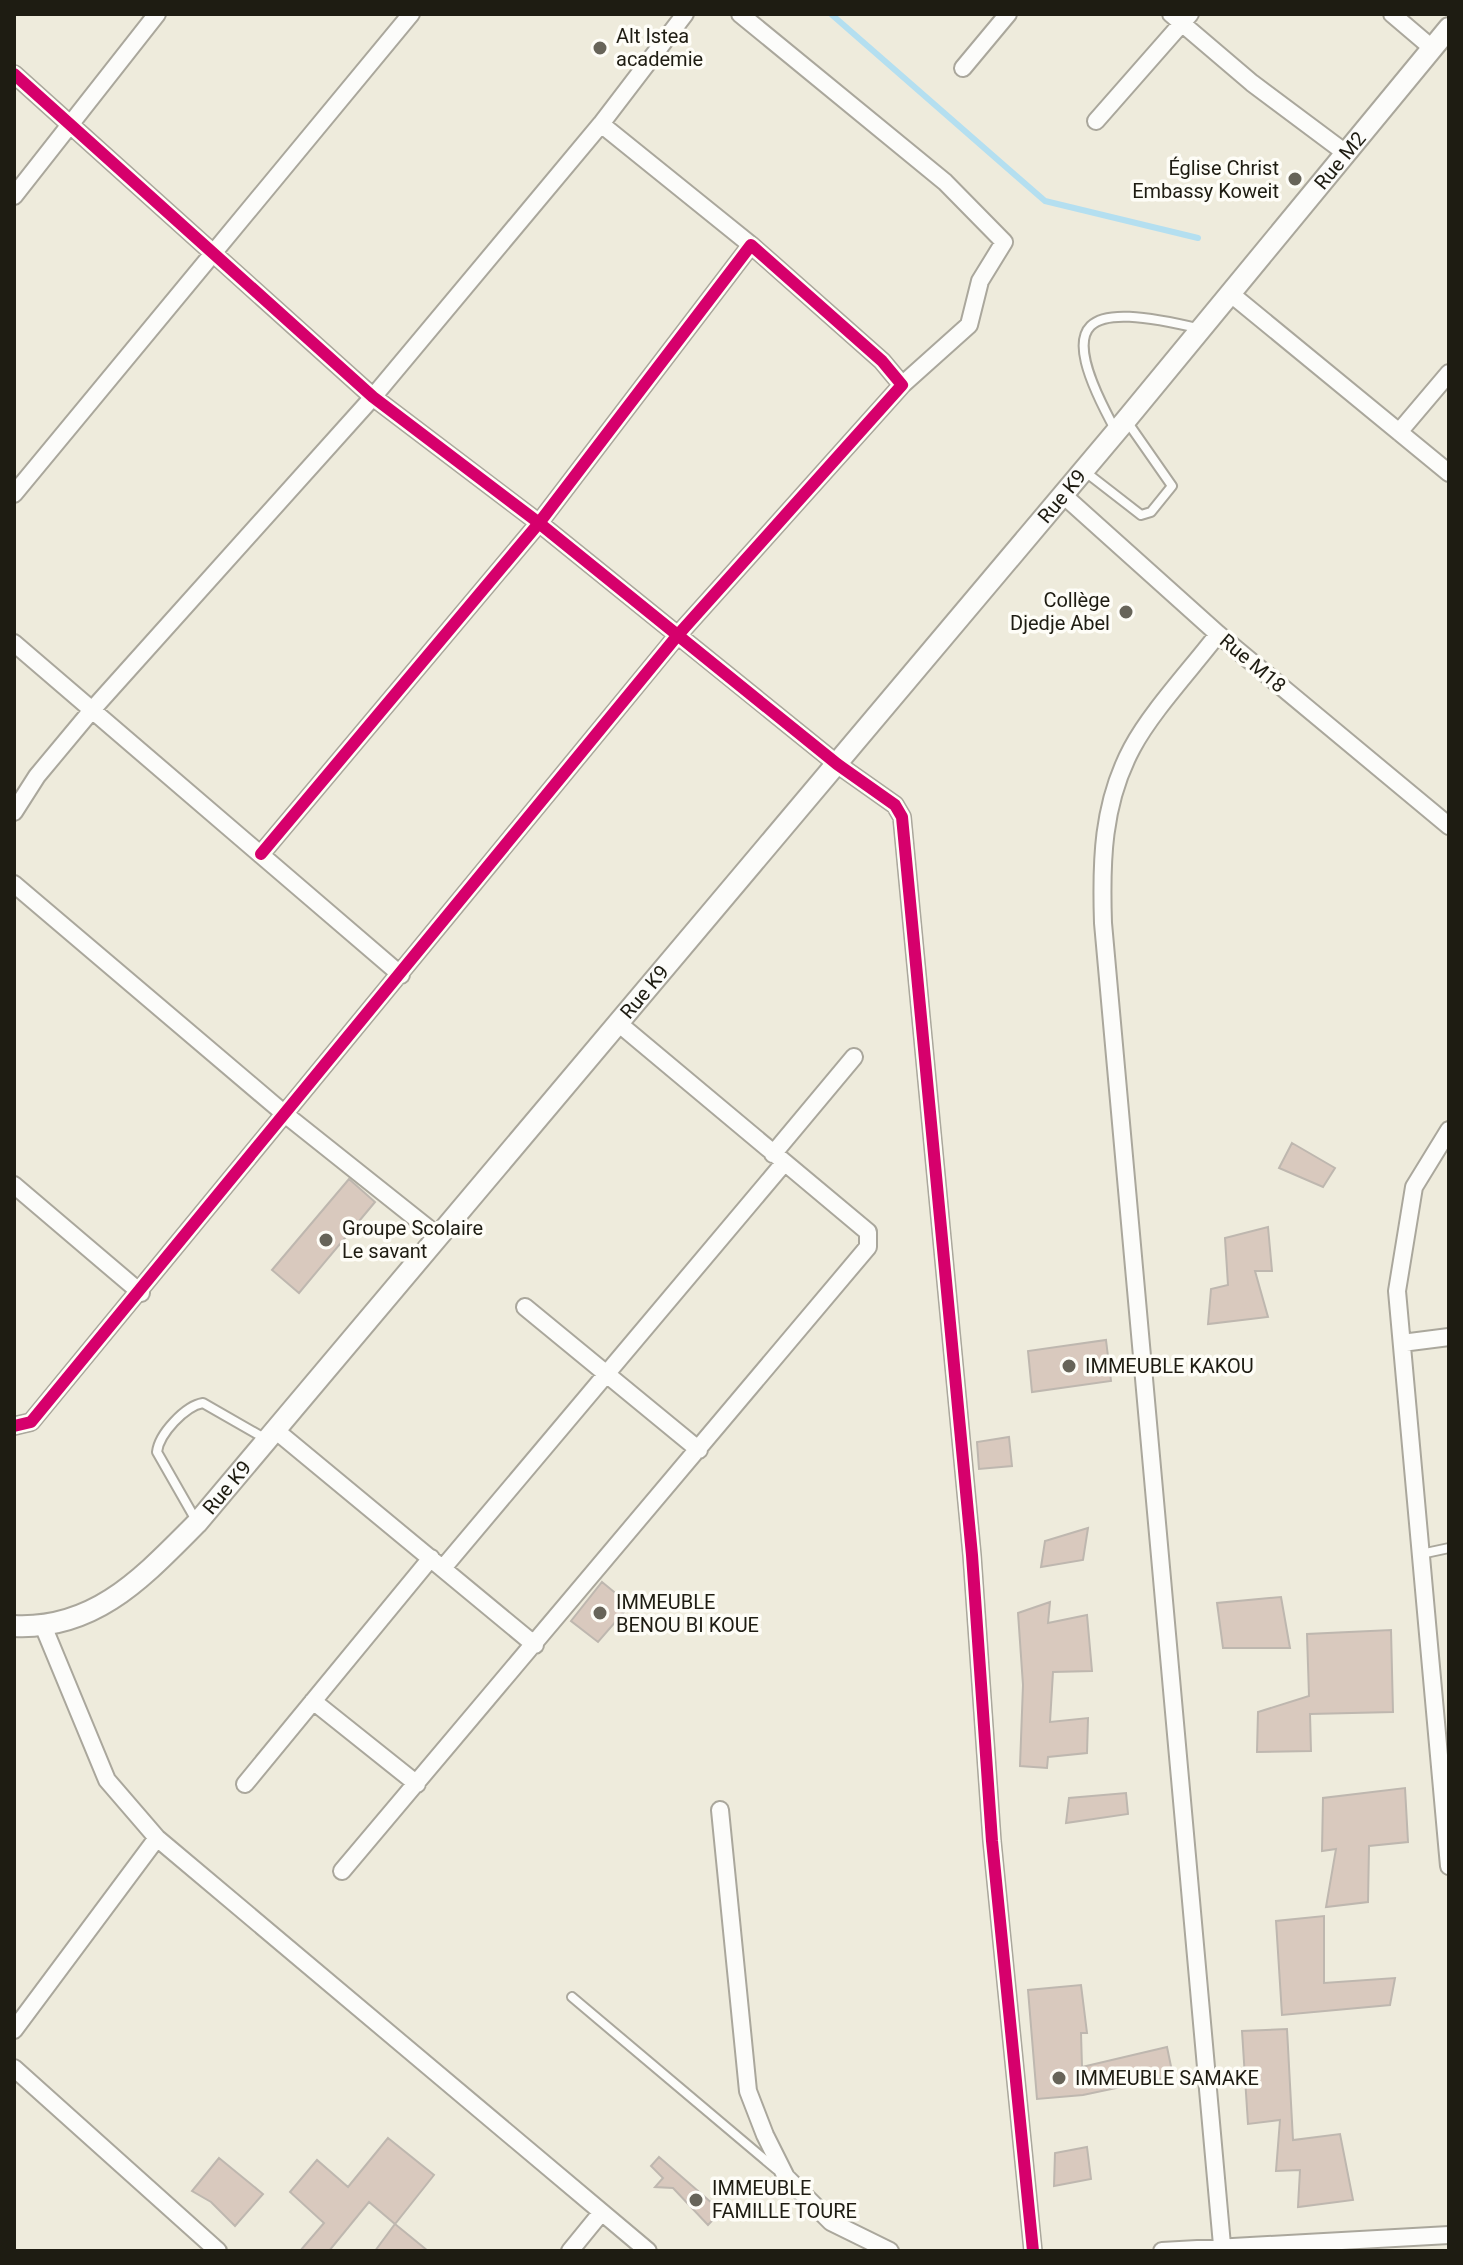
<svg xmlns="http://www.w3.org/2000/svg" width="1463" height="2265" font-family="Roboto,sans-serif">
<style>
.lines{fill:none;stroke-linecap:round;stroke-linejoin:round}
.stream{stroke:#b4dff0;stroke-width:6}
.building{fill:#d9c9be;stroke:#beb7af;stroke-width:2}
.service-casing{stroke:#aaa79c;stroke-width:12}
.minor-casing{stroke:#aaa79c;stroke-width:20}
.tertiary-casing{stroke:#aaa79c;stroke-width:24}
.service{stroke:#fcfcfa;stroke-width:8}
.minor{stroke:#fcfcfa;stroke-width:16}
.tertiary{stroke:#fcfcfa;stroke-width:20}
.cycleway-casing{stroke:#fefdf7;stroke-width:17}
.cycleway{stroke:#d6006c;stroke-width:12}
.poi-dot{fill:#676459;stroke:#fefdf7;stroke-width:3}
.labels{text-anchor:middle;stroke-width:7;stroke-linejoin:round;paint-order:stroke}
.poi-label{font-size:20px;fill:#1e1c12;stroke:#fefdf7;text-anchor:start}
.street-label{font-size:20px;fill:#1e1c12;stroke:#fefdf7}
</style>
<rect width="100%" height="100%" fill="#eeebdc"/>
<g class="lines">
<!-- stream -->
<path class="stream" d="M831,14L1045,201L1198,238"/>
</g>
<!-- building -->
<path class="building" d="M1292,1143L1335,1168L1323,1187L1279,1168Z
M349,1179L375,1202L299,1293L272,1270Z
M1268,1227L1272,1271H1255L1268,1317L1208,1324L1211,1289L1228,1285L1225,1238Z
M1106,1340L1111,1381L1032,1392L1028,1351Z
M1009,1437L1012,1466L979,1469L977,1442Z
M1088,1528L1083,1560L1041,1567L1045,1541Z
M602,1582L630,1605L598,1642L571,1621Z
M1281,1597L1290,1648H1223L1217,1603Z
M1050,1602L1048,1623L1087,1615L1092,1671L1053,1672L1050,1722L1088,1718L1087,1753L1048,1757L1047,1768L1020,1766L1023,1685L1018,1613Z
M1391,1630L1393,1712L1310,1714L1311,1751L1257,1752L1258,1712L1309,1696L1307,1634Z
M1405,1788L1408,1842L1369,1846L1368,1902L1326,1907L1336,1849L1322,1851L1323,1798Z
M1126,1793L1128,1814L1066,1823L1069,1798Z
M1324,1916V1983L1395,1978L1390,2005L1282,2015L1276,1921Z
M1081,1985L1087,2033H1081L1082,2067L1167,2047L1173,2076L1083,2095L1037,2099L1028,1990Z
M1287,2029L1293,2140L1340,2134L1353,2200L1298,2207L1300,2170L1276,2171L1280,2120L1248,2124L1242,2031Z
M388,2138L434,2175L395,2224L369,2202L329,2251H300L324,2223L290,2192L317,2160L348,2187Z
M1087,2147L1091,2179L1054,2186L1055,2153Z
M659,2157L721,2211L708,2225L673,2188L655,2187L663,2178L651,2166Z
M219,2158L263,2194L235,2226L211,2202L192,2191Z
M395,2224L428,2251H375Z"/>
<g class="lines">
<defs>
<path id="service" d="M1116,431C1052,315 1084,301 1201,329
M1083,470L1141,515L1151,512L1172,486L1126,420
M197,1522L157,1452C159,1434 185,1406 203,1403L266,1439
M1421,1554L1449,1548
M572,1997L776,2169"/>
<path id="minor" d="M740,14L945,182L1004,242L980,281L969,325L902,385
M1171,14L1252,83L1347,154
M1392,14L1432,48
M963,68L1008,14
M14,74L373,397L539,523L837,764L895,805L902,817L972,1555L992,1841L1033,2251
M1096,121L1190,14
M601,124L751,245
M14,196L157,14
M1231,294L1449,473
M1399,432L1449,373
M14,494L411,14
M1062,494L1218,634L1449,826
M1218,634C1192,668 1151,712 1132,748C1102,804 1101,862 1103,923L1222,2245
M14,643L401,975
M14,812L37,776L92,710L373,397L601,124L685,14
M14,884L286,1115L438,1236
M1449,1130L1414,1187L1397,1291L1449,1866
M773,1154L854,1057
M14,1185L141,1293
M525,1307L699,1450
M1402,1343L1449,1337
M14,1426L31,1422L677,636L902,385L882,361L751,245L539,523L261,854
M274,1429L535,1645
M443,1568L784,1163
M44,1628L107,1780L157,1838L648,2251
M313,1701L417,1784
M245,1784L431,1558
M720,1810L748,2091L765,2135L786,2177L831,2222L890,2251
M342,1871L868,1247V1232L617,1022
M14,2030L157,1838
M14,2068L218,2251
M570,2251L601,2213
M1162,2251L1449,2235"/>
<g id="tertiary">
<path id="s1" d="M14,1626C96,1630 144,1576 197,1523L1126,420L1449,28"/>
</g>
</defs>
<!-- service casing -->
<use href="#service" class="service-casing"/>
<!-- minor casing -->
<use href="#minor" class="minor-casing"/>
<!-- tertiary casing -->
<use href="#tertiary" class="tertiary-casing"/>
<!-- service -->
<use href="#service" class="service"/>
<!-- minor -->
<use href="#minor" class="minor"/>
<!-- tertiary -->
<use href="#tertiary" class="tertiary"/>
<defs>
<path id="cycleway" d="M14,74L373,397L539,523L837,764L895,805L902,817L972,1555L992,1841L1033,2251
M14,1426L31,1422L677,636L902,385L882,361L751,245L539,523L261,854"/>
</defs>
<!-- cycleway casing -->
<use href="#cycleway" class="cycleway-casing"/>
<!-- cycleway -->
<use href="#cycleway" class="cycleway"/>
</g>
<!-- markers -->
<g class="poi-dot">
<circle cx="600" cy="48" r="8"/>
<circle cx="1295" cy="179" r="8"/>
<circle cx="1126" cy="612" r="8"/>
<circle cx="326" cy="1240" r="8"/>
<circle cx="1069" cy="1366" r="8"/>
<circle cx="600" cy="1613" r="8"/>
<circle cx="1059" cy="2078" r="8"/>
<circle cx="696" cy="2200" r="8"/>
</g>
<g class="labels">
<!-- poi labels -->
<g class="poi-label">
<text x="616" y="43">Alt Istea<tspan x="616" dy="23">academie</tspan></text>
<text x="1279" y="175" text-anchor="end">Église Christ<tspan x="1279" dy="23">Embassy Koweit</tspan></text>
<text x="1110" y="607" text-anchor="end">Collège<tspan x="1110" dy="23">Djedje Abel</tspan></text>
<text x="342" y="1235">Groupe Scolaire<tspan x="342" dy="23">Le savant</tspan></text>
<text x="1085" y="1373">IMMEUBLE KAKOU</text>
<text x="616" y="1609">IMMEUBLE<tspan x="616" dy="23">BENOU BI KOUE</tspan></text>
<text x="1075" y="2085">IMMEUBLE SAMAKE</text>
<text x="712" y="2195">IMMEUBLE<tspan x="712" dy="23">FAMILLE TOURE</tspan></text>
</g>
<!-- street labels -->
<g class="street-label">
<text dy="7" stroke="none"><textPath href="#s1" startOffset="1996">Rue M2</textPath></text>
<text dy="7" stroke="none"><textPath href="#s1" startOffset="1560">Rue K9</textPath></text>
<text transform="translate(1253 663) rotate(40)" y="7">Rue M18</text>
<text dy="7" stroke="none"><textPath href="#s1" startOffset="912">Rue K9</textPath></text>
<text dy="7" stroke="none"><textPath href="#s1" startOffset="264">Rue K9</textPath></text>
</g>
</g>
<!-- border -->
<rect width="1463" height="2265" fill="none" stroke="#1e1c12" stroke-width="32"/>
</svg>
